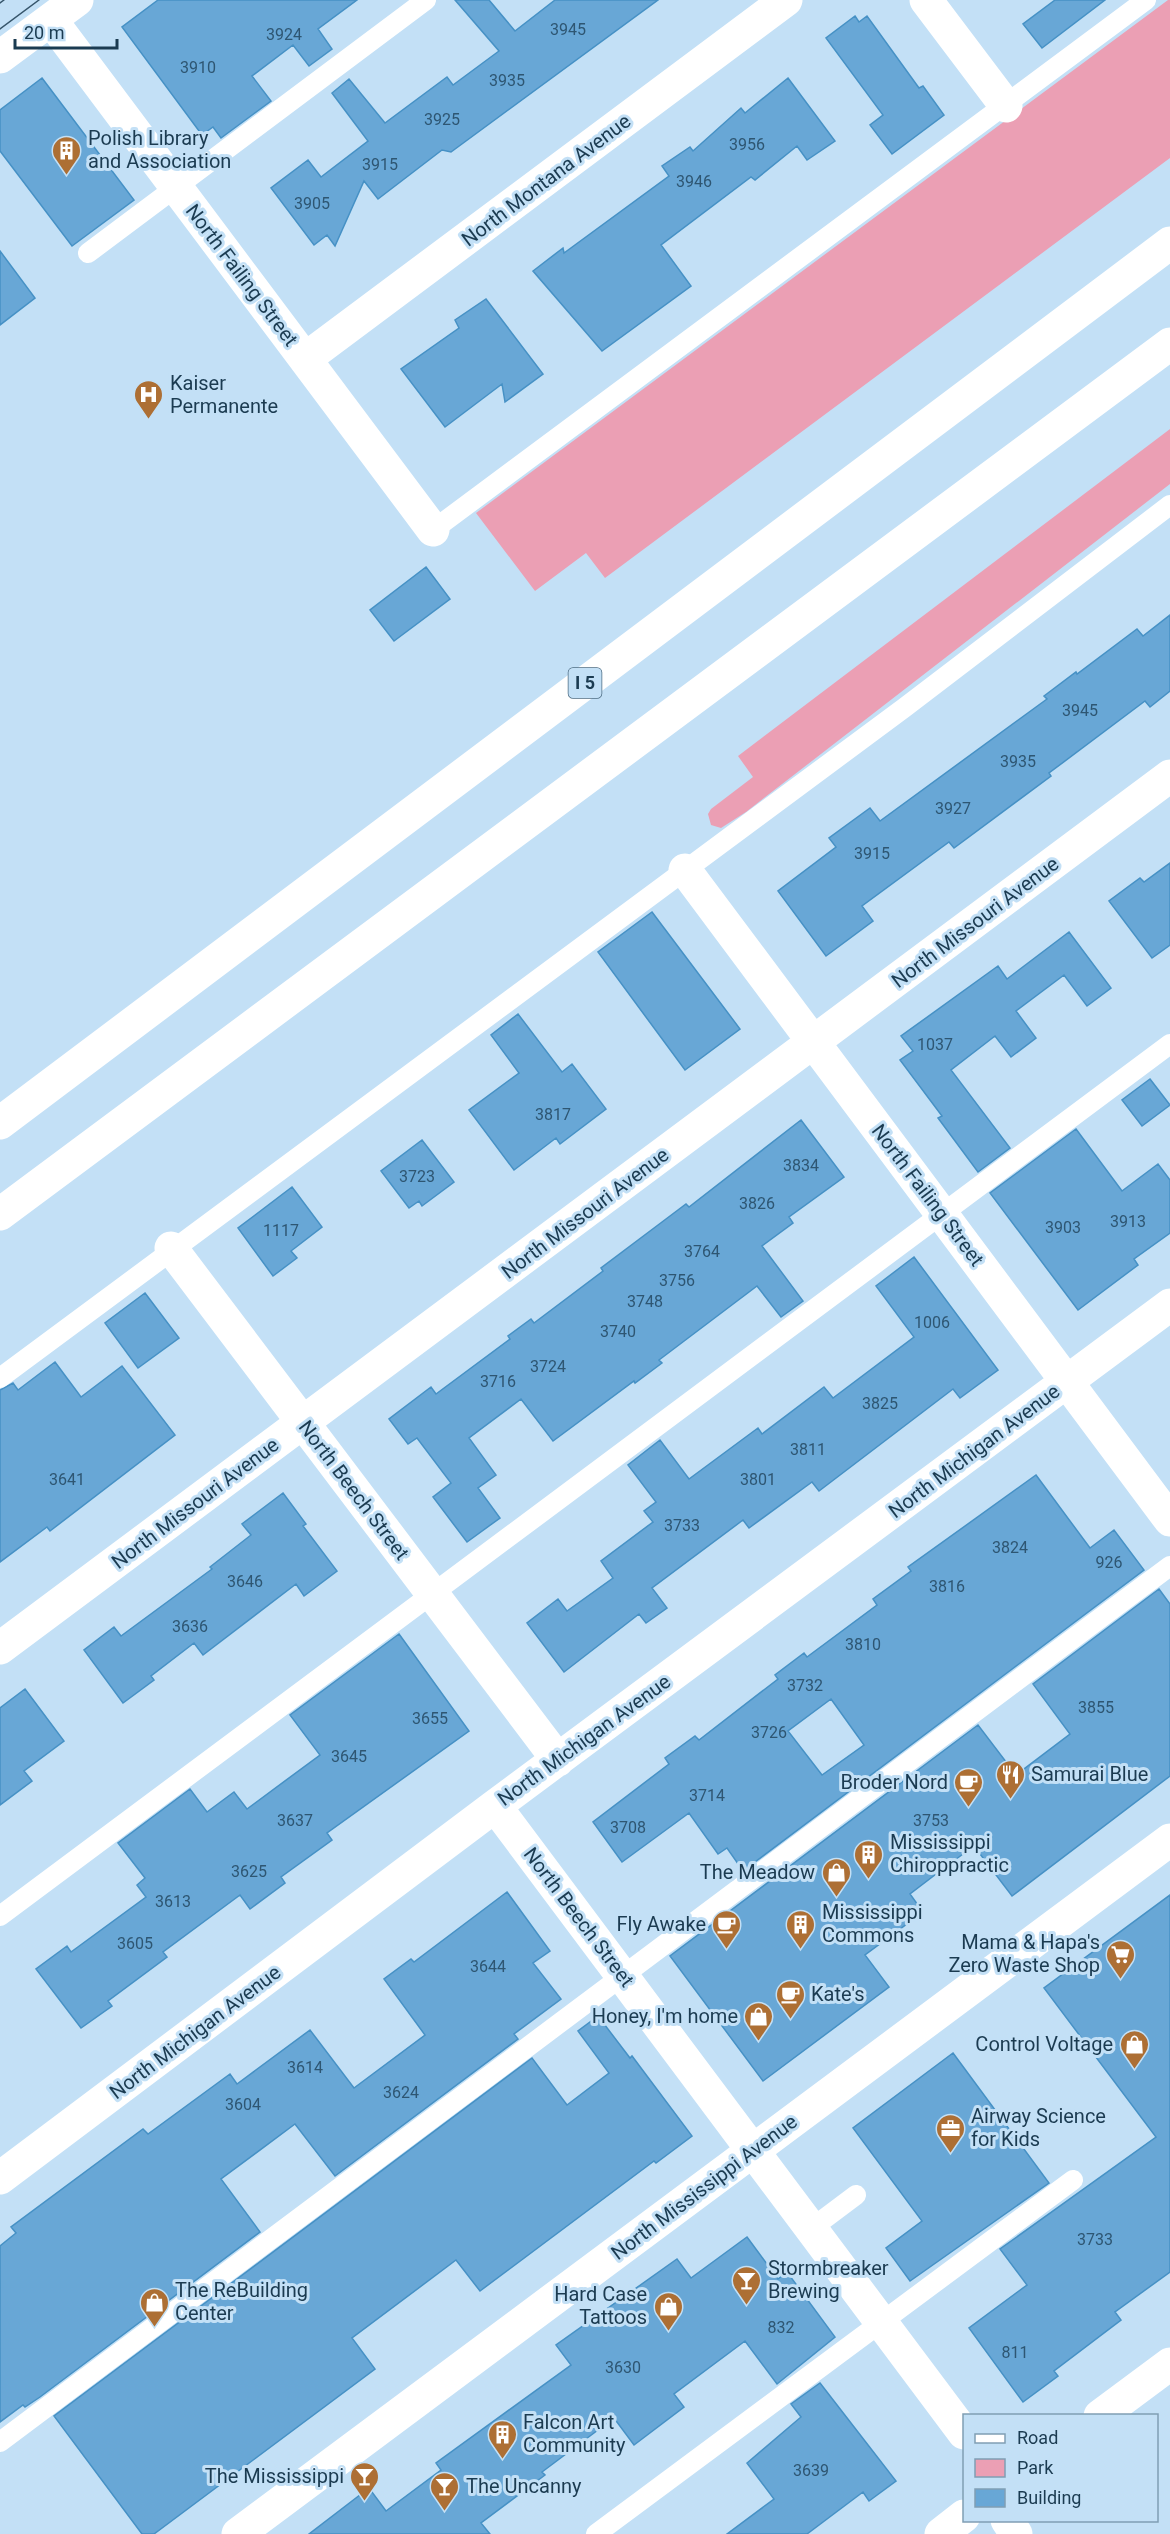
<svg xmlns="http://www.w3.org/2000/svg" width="1170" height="2534" font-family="Roboto,sans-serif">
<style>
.green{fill:#eb9fb4}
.building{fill:#68a7d6;stroke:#4691c5;stroke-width:1.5;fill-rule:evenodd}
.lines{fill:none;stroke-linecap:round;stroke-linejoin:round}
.lane{stroke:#fff;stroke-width:20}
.street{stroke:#fff;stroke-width:33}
.secondary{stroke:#fff;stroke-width:33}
.highway{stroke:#fff;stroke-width:33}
.tram{stroke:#36556b;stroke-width:1.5}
.labels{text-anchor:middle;stroke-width:6;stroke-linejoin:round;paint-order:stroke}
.number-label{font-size:16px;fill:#2e5672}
.shield{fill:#c3e0f6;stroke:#4d6c82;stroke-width:1.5}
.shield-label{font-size:18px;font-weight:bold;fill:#1b3b51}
.poi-label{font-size:20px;fill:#1b3b51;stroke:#c3e0f6;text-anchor:start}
.street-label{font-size:20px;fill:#1b3b51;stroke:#c3e0f6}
</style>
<rect width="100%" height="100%" fill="#c3e0f6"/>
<!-- green -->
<path class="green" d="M1168,0H1170V158L605,578L586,553L535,591L476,513Z
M1170,429V484L746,812L721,828L711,825L708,814L711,809L753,777L738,756Z"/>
<!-- building -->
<path class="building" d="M158,0H357L318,29L332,49L309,66L293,45L252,76L271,101L221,138L213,127L202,135L122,27Z
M455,0H489L515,31L555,0H658L451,152L442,150L378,199L364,181L335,246L327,235L314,245L271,188L308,160L321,177L368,141L332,93L349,79L385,123L447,77L453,85L499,51Z
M1055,0H1105L1042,48L1023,24Z
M855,16L859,22L867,16L919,88L923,86L944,115L892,154L870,125L883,115L826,38Z
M42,78L134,200L72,246L0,151V110Z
M788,78L835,141L807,160L797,146L755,180L751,177L661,245L691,286L602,351L533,271L563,248L564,253L669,176L662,166L690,147L693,151L741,108L745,113Z
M0,251L35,298L0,325Z
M486,299L543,374L505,402L502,384L445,427L401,369L459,328L455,320Z
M426,567L450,599L394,641L370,610Z
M1170,615V691L1150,707L1145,701L1049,773L1051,776L954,848L949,842L862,906L873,921L826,956L778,891L836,847L829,838L870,808L880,821L1047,699L1044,696L1076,672L1077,674L1137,629L1143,636Z
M1170,863V945L1152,958L1109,901L1140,878L1144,882Z
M652,912L740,1029L685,1070L598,952Z
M1069,932L1111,988L1087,1006L1064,975L1016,1011L1036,1038L1011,1057L995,1036L951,1070L1010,1148L978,1172L938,1118L942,1116L900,1060L913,1051L901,1036L998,966L1007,979Z
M518,1014L562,1072L572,1064L606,1109L560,1144L556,1138L514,1170L469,1110L519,1073L491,1035Z
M1150,1079L1170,1105L1142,1126L1122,1100Z
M801,1120L844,1177L789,1217L793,1223L762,1246L803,1301L781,1317L757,1286L659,1360L662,1363L635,1383L634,1381L553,1441L521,1399L469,1438L496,1475L478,1488L500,1518L467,1542L433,1497L451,1483L417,1438L408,1444L389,1419L431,1387L436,1394L510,1339L508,1336L531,1319L534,1323L603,1271L601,1268L662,1222L686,1204L689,1207Z
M1076,1129L1122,1191L1158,1164L1170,1180V1233L1134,1259L1138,1265L1078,1310L990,1193Z
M422,1140L454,1182L422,1206L419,1201L409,1208L381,1171Z
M292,1187L322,1227L291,1251L297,1258L273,1276L238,1228Z
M914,1257L998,1370L960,1398L953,1389L819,1491L812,1482L749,1528L743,1520L652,1588L667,1608L646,1623L639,1614L564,1672L527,1623L558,1599L567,1611L613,1578L601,1561L653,1522L644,1511L656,1502L628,1465L660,1440L689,1479L758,1428L762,1434L824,1387L833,1398L914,1337L876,1286Z
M145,1293L179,1338L138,1368L105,1323Z
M55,1362L81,1397L122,1366L175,1435L50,1531L47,1527L0,1562V1390L13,1383L18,1390Z
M1036,1475L1090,1548L1114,1530L1144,1570L743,1871L727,1848L718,1854L689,1813L622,1862L593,1822L669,1764L665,1758L695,1736L699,1740L778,1679L775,1675L804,1653L807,1657L877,1605L873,1599L911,1571L908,1567ZM831,1699L864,1745L822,1775L788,1731Z
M283,1493L306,1524L303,1526L337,1571L304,1596L296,1584L203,1655L194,1643L151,1676L154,1680L123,1703L84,1650L114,1627L121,1636L212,1569L210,1567L251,1535L242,1524Z
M1159,1589L1170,1604V1776L1012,1896L974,1846L944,1868L910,1894L923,1912L865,1955L889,1987L763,2081L670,1956L978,1725L1016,1775L1070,1734L1033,1684Z
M399,1634L469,1731L327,1833L332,1840L281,1877L285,1883L250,1909L240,1895L163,1952L167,1957L108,2001L112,2006L81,2028L36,1969L67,1946L71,1952L146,1897L137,1885L145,1878L118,1843L190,1789L207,1812L234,1792L247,1809L320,1755L290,1715Z
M25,1689L64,1741L24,1771L32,1781L0,1805V1708Z
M507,1892L550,1951L533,1963L561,1999L514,2034L518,2039L335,2176L295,2124L221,2179L260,2232L40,2397L25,2407L23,2405L0,2422V2246L16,2233L11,2227L143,2129L148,2134L230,2074L237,2084L310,2030L354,2088L425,2035L384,1979L411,1959L414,1962Z
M1170,1895V2272L1115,2312L1121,2320L1054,2371L1058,2376L1023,2402L969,2328L1027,2285L1000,2249L1156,2137L1044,1988Z
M598,2016L630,2058L632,2056L692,2136L656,2163L654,2161L480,2291L456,2260L352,2338L375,2369L154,2534H142L54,2416L532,2058L567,2105L609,2073L578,2031Z
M953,2053L1049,2183L910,2281L886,2248L922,2221L853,2128Z
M747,2237L778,2279L787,2272L835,2337L777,2384L745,2341L674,2394L684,2407L634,2445L614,2418L542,2472L545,2475L481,2523L490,2534H309L369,2488L386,2511L441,2470L436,2463L571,2365L556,2345L677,2259L691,2278Z
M820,2383L896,2481L869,2501L863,2492L807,2534H727L774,2499L747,2463L801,2417L791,2404Z"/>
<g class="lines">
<!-- lane -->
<path class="lane" d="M88,253L426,0
M433,530L1146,0
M0,1378L904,708L1170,505
M0,1916L1170,1044
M812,2228L856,2195
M0,2442L1170,1566
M596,2534L1073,2180"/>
<!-- street -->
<path class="street" d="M926,0L1006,106
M51,20L433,530
M305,359L786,0
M685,870L1170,1520
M171,1248L558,1760
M0,1648L1170,776
M495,1806L964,2433
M0,2178L495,1806L1170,1305
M1100,2416L1170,2364
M1007,2520L1016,2534
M941,2534L964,2516"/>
<!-- secondary -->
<path class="secondary" d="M0,57L77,0
M238,2534L1170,1840"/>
<!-- highway -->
<path class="highway" d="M0,1123L1170,243
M0,1214L1170,344"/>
<!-- tram -->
<path class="tram" d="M0,3L4,0
M0,29L39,0"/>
</g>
<!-- icons -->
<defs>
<symbol id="building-pin" viewBox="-11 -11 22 30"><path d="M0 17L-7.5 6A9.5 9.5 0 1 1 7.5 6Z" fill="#ad6f34" stroke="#c3e0f6"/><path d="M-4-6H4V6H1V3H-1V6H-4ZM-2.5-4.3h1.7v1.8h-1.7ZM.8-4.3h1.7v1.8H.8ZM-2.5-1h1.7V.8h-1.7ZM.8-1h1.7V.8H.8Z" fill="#fff"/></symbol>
<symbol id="hospital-pin" viewBox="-11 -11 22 30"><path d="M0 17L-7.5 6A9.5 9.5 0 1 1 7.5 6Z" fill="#ad6f34" stroke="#c3e0f6"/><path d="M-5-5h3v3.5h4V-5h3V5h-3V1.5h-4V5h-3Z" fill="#fff"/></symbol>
<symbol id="restaurant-pin" viewBox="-11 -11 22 30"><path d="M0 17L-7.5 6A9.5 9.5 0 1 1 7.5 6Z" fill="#ad6f34" stroke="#c3e0f6"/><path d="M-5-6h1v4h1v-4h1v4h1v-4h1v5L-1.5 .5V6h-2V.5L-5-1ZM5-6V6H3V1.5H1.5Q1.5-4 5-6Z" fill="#fff"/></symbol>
<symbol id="cafe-pin" viewBox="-11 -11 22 30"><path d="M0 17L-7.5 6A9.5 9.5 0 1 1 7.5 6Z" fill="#ad6f34" stroke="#c3e0f6"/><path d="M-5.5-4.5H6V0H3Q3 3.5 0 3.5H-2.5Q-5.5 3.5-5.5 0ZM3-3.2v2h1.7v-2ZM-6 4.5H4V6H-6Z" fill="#fff"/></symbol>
<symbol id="shop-pin" viewBox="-11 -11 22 30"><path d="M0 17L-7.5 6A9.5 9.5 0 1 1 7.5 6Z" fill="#ad6f34" stroke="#c3e0f6"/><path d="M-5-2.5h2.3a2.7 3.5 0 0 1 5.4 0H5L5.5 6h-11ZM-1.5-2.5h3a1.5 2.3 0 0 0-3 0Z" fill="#fff"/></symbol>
<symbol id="supermarket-pin" viewBox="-11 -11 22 30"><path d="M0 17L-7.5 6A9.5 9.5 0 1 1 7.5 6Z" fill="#ad6f34" stroke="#c3e0f6"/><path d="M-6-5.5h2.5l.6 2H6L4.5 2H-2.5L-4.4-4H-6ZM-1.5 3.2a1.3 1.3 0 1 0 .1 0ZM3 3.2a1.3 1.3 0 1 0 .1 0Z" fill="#fff"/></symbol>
<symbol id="office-pin" viewBox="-11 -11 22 30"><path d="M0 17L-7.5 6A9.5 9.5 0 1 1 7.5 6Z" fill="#ad6f34" stroke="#c3e0f6"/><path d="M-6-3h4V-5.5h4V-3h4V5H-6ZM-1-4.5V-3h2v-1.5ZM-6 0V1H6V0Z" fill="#fff"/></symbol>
<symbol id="bar-pin" viewBox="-11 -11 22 30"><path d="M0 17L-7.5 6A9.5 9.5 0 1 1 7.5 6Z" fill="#ad6f34" stroke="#c3e0f6"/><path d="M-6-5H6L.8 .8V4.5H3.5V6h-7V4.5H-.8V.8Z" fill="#fff"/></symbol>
</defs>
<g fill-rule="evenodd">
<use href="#building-pin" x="50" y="134" width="33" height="45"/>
<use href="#hospital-pin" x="132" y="378" width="33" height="45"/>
<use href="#restaurant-pin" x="994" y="1758" width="33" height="45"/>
<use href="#cafe-pin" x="952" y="1766" width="33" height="45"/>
<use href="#building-pin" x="852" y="1838" width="33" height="45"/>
<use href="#shop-pin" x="820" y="1856" width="33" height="45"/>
<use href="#cafe-pin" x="710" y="1908" width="33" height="45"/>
<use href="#building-pin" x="784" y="1908" width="33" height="45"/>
<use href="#supermarket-pin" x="1104" y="1938" width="33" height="45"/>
<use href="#cafe-pin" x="774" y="1978" width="33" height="45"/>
<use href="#shop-pin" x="742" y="2000" width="33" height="45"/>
<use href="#shop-pin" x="1118" y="2028" width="33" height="45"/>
<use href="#office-pin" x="934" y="2112" width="33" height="45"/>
<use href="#bar-pin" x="730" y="2264" width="33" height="45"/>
<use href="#shop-pin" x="138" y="2286" width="33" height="45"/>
<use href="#shop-pin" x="652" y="2290" width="33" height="45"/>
<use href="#building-pin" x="486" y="2418" width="33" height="45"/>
<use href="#bar-pin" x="348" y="2460" width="33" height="45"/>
<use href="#bar-pin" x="428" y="2470" width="33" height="45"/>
</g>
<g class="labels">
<!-- number labels -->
<g class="number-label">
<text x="568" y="35">3945</text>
<text x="284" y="40">3924</text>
<text x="198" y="73">3910</text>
<text x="507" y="86">3935</text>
<text x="442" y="125">3925</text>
<text x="747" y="150">3956</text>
<text x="380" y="170">3915</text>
<text x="694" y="187">3946</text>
<text x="312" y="209">3905</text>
<text x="1080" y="716">3945</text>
<text x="1018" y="767">3935</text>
<text x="953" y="814">3927</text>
<text x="872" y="859">3915</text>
<text x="935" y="1050">1037</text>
<text x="553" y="1120">3817</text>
<text x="801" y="1171">3834</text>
<text x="417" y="1182">3723</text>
<text x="757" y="1209">3826</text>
<text x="1128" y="1227">3913</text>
<text x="1063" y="1233">3903</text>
<text x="281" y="1236">1117</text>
<text x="702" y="1257">3764</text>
<text x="677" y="1286">3756</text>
<text x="645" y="1307">3748</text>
<text x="932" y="1328">1006</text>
<text x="618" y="1337">3740</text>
<text x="548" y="1372">3724</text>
<text x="498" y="1387">3716</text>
<text x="880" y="1409">3825</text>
<text x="808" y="1455">3811</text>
<text x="67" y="1485">3641</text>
<text x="758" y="1485">3801</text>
<text x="682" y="1531">3733</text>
<text x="1010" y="1553">3824</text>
<text x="1109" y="1568">926</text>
<text x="245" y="1587">3646</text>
<text x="947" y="1592">3816</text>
<text x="190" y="1632">3636</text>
<text x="863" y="1650">3810</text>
<text x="805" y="1691">3732</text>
<text x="1096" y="1713">3855</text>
<text x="430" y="1724">3655</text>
<text x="769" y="1738">3726</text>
<text x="349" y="1762">3645</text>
<text x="707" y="1801">3714</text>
<text x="295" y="1826">3637</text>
<text x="931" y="1826">3753</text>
<text x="628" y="1833">3708</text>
<text x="249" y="1877">3625</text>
<text x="173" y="1907">3613</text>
<text x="135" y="1949">3605</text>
<text x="488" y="1972">3644</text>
<text x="305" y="2073">3614</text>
<text x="401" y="2098">3624</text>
<text x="243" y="2110">3604</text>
<text x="1095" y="2245">3733</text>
<text x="781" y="2333">832</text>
<text x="1015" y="2358">811</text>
<text x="623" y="2373">3630</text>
<text x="811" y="2476">3639</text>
</g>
<!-- shield labels -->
<rect class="shield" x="568.5" y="668" width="33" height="30" rx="4.5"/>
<g class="shield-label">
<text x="585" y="689">I 5</text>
</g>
<!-- poi labels -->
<g class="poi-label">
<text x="88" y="145">Polish Library<tspan x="88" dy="23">and Association</tspan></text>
<text x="170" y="390">Kaiser<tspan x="170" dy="23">Permanente</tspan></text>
<text x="1031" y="1781">Samurai Blue</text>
<text x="948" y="1789" text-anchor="end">Broder Nord</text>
<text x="890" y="1849">Mississippi<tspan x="890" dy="23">Chiroppractic</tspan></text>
<text x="815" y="1879" text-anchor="end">The Meadow</text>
<text x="822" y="1919">Mississippi<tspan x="822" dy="23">Commons</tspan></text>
<text x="706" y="1931" text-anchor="end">Fly Awake</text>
<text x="1100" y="1949" text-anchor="end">Mama &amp; Hapa's<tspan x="1100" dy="23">Zero Waste Shop</tspan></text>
<text x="811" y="2001">Kate's</text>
<text x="738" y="2023" text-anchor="end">Honey, I'm home</text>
<text x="1113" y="2051" text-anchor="end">Control Voltage</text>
<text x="971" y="2123">Airway Science<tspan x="971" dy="23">for Kids</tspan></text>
<text x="768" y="2275">Stormbreaker<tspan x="768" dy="23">Brewing</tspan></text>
<text x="175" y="2297">The ReBuilding<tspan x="175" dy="23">Center</tspan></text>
<text x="647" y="2301" text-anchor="end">Hard Case<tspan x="647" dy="23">Tattoos</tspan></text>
<text x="523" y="2429">Falcon Art<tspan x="523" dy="23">Community</tspan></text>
<text x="344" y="2483" text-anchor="end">The Mississippi</text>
<text x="466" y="2493">The Uncanny</text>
</g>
<!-- street labels -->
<g class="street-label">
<text transform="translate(546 180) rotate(-37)" y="7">North Montana Avenue</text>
<text transform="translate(242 275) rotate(53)" y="7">North Failing Street</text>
<text transform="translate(975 922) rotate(-37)" y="7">North Missouri Avenue</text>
<text transform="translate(928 1195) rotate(53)" y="7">North Failing Street</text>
<text transform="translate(585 1213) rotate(-37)" y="7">North Missouri Avenue</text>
<text transform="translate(974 1451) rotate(-37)" y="7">North Michigan Avenue</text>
<text transform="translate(354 1490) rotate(53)" y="7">North Beech Street</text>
<text transform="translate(195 1503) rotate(-37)" y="7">North Missouri Avenue</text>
<text transform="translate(584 1740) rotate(-36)" y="7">North Michigan Avenue</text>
<text transform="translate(579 1917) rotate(53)" y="7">North Beech Street</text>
<text transform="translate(195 2032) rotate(-37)" y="7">North Michigan Avenue</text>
<text transform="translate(704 2187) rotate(-37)" y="7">North Mississippi Avenue</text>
</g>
</g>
<!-- legend -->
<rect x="963" y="2414" width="195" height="108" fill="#c3e0f6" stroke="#809eb4" stroke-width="1.5"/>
<rect x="975" y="2434" width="30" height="9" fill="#ffffff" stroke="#809eb4" stroke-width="1.5"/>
<text x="1017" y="2444" font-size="18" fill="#1b3b51">Road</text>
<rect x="975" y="2459" width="30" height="18" fill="#eb9fb4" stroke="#809eb4" stroke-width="1.5"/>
<text x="1017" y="2474" font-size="18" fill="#1b3b51">Park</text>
<rect x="975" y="2489" width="30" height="18" fill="#68a7d6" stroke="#809eb4" stroke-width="1.5"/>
<text x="1017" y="2504" font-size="18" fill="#1b3b51">Building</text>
<!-- scale -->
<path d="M15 39v9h102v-9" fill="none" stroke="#1b3b51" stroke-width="3"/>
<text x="24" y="39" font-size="18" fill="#1b3b51" stroke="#c3e0f6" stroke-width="4.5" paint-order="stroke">20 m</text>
</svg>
